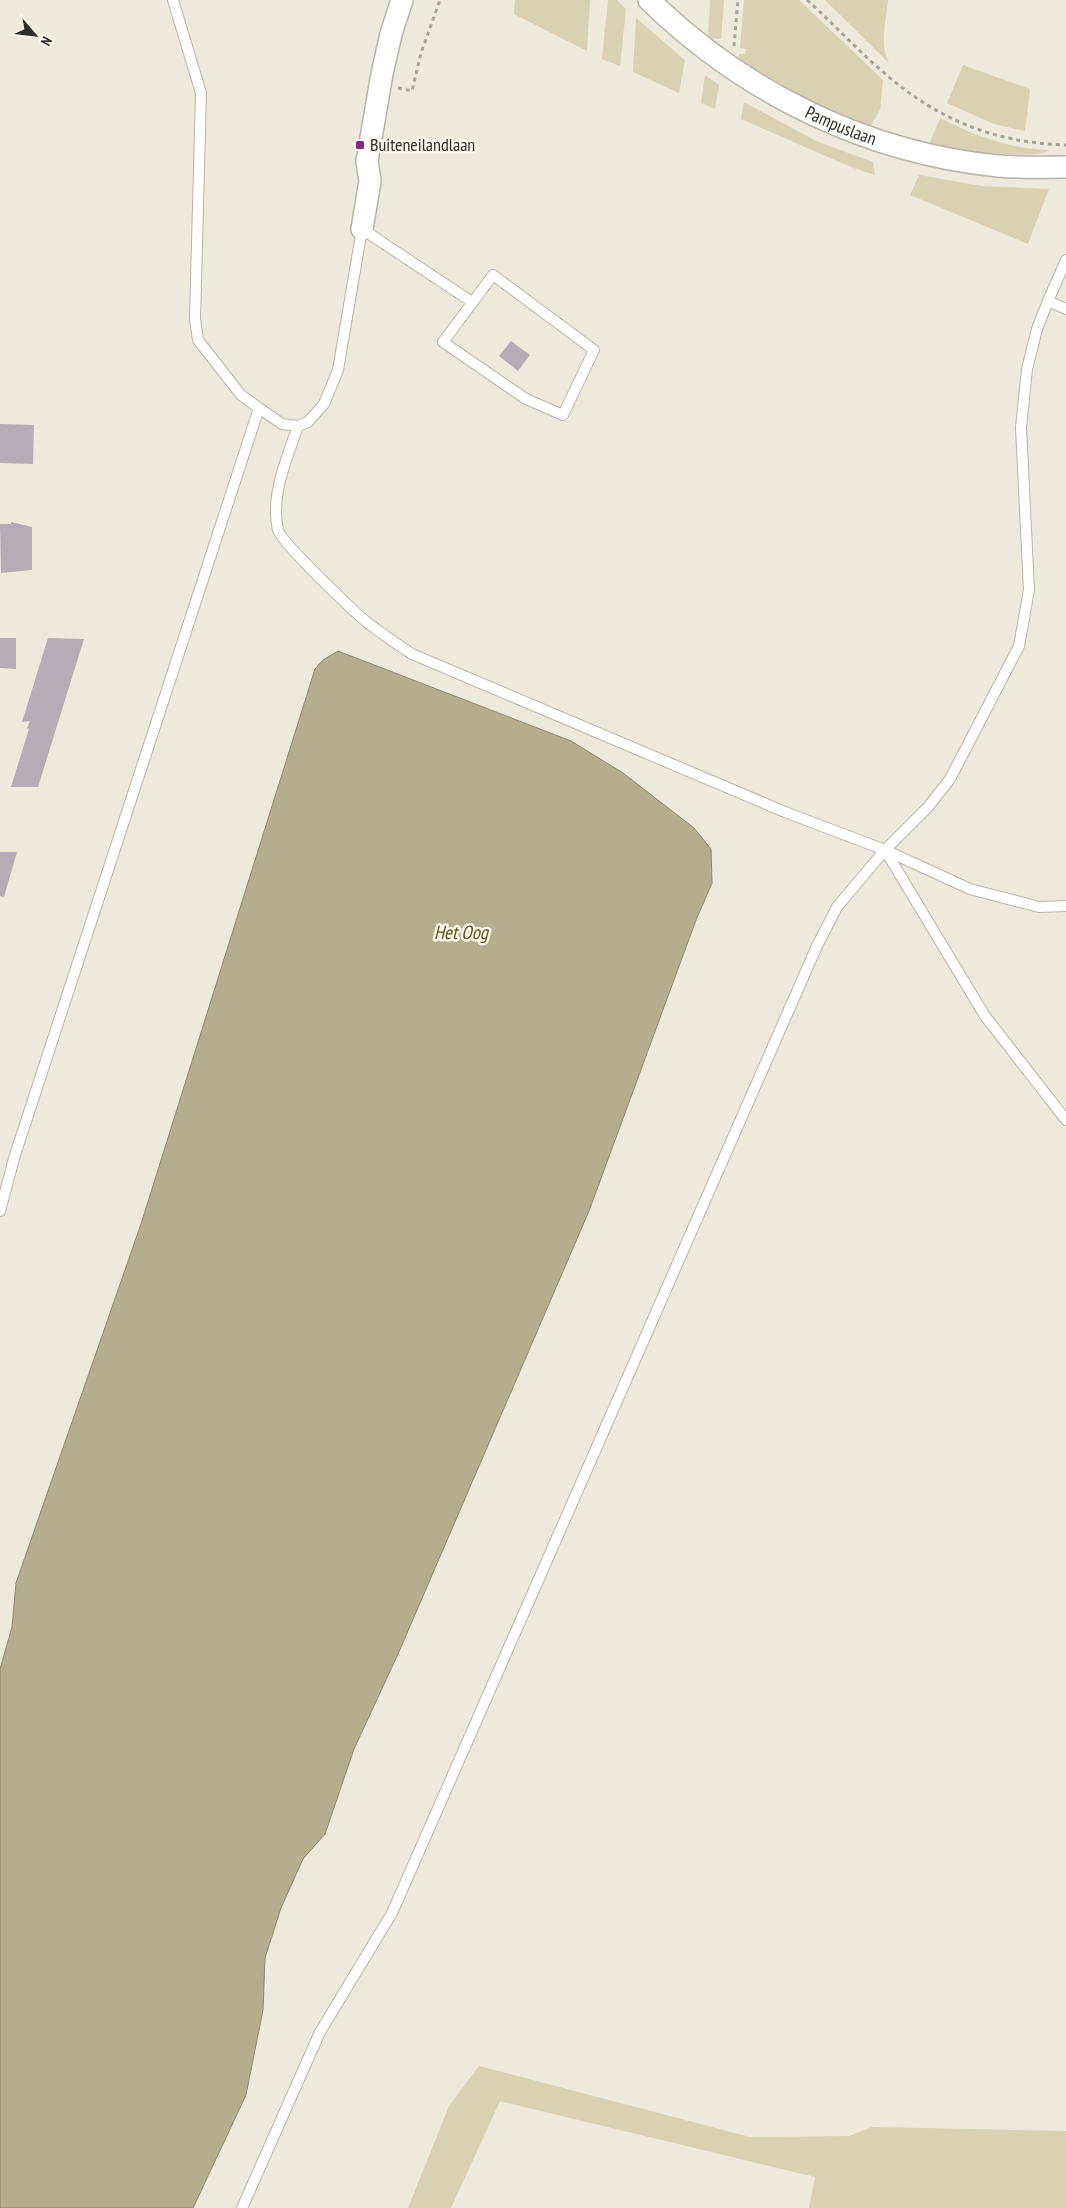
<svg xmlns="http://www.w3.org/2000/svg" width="1066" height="2208" font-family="'PT Sans Narrow',sans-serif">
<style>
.green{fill:#dad1b2}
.water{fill:#b6ad8e;stroke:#8e876f}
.building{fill:#b6acb6}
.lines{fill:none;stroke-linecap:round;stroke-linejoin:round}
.lane-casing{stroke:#b8b4a7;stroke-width:12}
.street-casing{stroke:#b8b4a7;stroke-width:24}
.path{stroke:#a7a399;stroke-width:3;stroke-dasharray:4 4;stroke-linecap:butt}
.lane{stroke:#fff;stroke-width:10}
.street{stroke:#fff;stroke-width:21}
.poi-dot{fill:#88258d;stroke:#fbf6e8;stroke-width:2}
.labels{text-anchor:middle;stroke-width:5;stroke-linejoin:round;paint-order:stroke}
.street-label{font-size:18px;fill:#2f2d28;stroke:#fbf6e8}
.poi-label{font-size:18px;fill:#2f2d28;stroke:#fbf6e8;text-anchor:start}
.water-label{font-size:19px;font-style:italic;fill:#62531e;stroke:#fbf6e8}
</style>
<rect width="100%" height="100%" fill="#ede9db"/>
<!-- green -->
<path class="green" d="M515,0H590L587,51L514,14Z
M608,0H617L626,9L620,66L602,59Z
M710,0H724L721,39L708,38Z
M744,0H799L883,80L880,110L869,128L811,104L739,61V54H745L746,49L740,48Z
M825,0H888C886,21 879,44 889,63Z
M636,18L685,60L679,93L633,72Z
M963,65L1030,89L1025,131L994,124L947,103Z
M705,75L719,85L715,109L701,103Z
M744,102L816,141L873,162L875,175L851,167L741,119Z
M940,118C975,136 1010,149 1050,150C1035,161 950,149 929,145Z
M919,175L982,186L1049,189L1028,244L910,195Z
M479,2066L750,2137L849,2136L872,2127L1066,2131V2208H809L815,2177L500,2101L451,2208H408L449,2106Z"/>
<!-- water -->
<path class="water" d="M338,651L571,741L623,773L694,828L711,849L712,883L696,920L589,1211L398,1654L354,1749L325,1834L303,1859L281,1908L265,1958L263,2010L246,2095L193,2208H0V1669L12,1627L16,1583L141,1224L315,669L323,660Z"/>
<!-- building -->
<path class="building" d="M511,341L530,355L518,371L499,356Z
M0,424L34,425L33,464L0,463Z
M11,522L32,527V570L1,573L0,524H11Z
M0,638H16V669L0,668Z
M48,638L84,639L38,787H11L29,729L27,728L30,721L22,722Z
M0,852H17L4,897L0,896Z"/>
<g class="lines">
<defs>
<path id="lane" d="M1066,260L1048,301L1066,309
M493,275L594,350L563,415L526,399L443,342Z
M259,408L282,424L298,426L308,422L324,404L338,370L362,229L472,302
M298,426C287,458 270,496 278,530C281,542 354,612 368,623C382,634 397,644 412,654L785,812L885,850L970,889L1039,907L1066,906
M885,850L985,1016L1066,1120
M0,1211L15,1155L259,408L241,395L198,340L195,319L201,93L173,0
M242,2208L320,2032L392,1913L817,946L837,907L885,850L928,807L950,779L1019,646L1029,590L1021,428L1027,369L1037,329L1048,301"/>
<g id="street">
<path id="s1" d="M649,0C743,92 866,153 998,166C1021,168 1043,167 1066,167"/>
<path d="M362,229L370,181L367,161L382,74L391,34L402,0"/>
</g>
</defs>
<!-- lane casing -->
<use href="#lane" class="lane-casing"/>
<!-- street casing -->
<use href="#street" class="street-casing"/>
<!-- path -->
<path class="path" d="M807,0C833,23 856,49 882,71C936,119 994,143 1066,145
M734,46L738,0
M398,88L412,91L421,53L440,0"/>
<!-- lane -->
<use href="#lane" class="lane"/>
<!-- street -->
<use href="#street" class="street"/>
</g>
<!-- markers -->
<rect class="poi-dot" x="355" y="140" width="10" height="10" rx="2.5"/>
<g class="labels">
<!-- street labels -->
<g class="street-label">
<text dy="6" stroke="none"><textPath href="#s1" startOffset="231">Pampuslaan</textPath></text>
</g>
<!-- poi labels -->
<g class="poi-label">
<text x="370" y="151">Buiteneilandlaan</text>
</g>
<!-- water labels -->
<g class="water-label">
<text x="461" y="939">Het Oog</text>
</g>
</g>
<!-- north arrow -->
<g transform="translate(35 35) rotate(118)" stroke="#fbf6e8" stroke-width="4" paint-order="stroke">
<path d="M0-4L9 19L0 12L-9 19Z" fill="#2f2d28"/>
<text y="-8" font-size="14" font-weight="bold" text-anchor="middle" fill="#2f2d28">N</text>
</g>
</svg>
